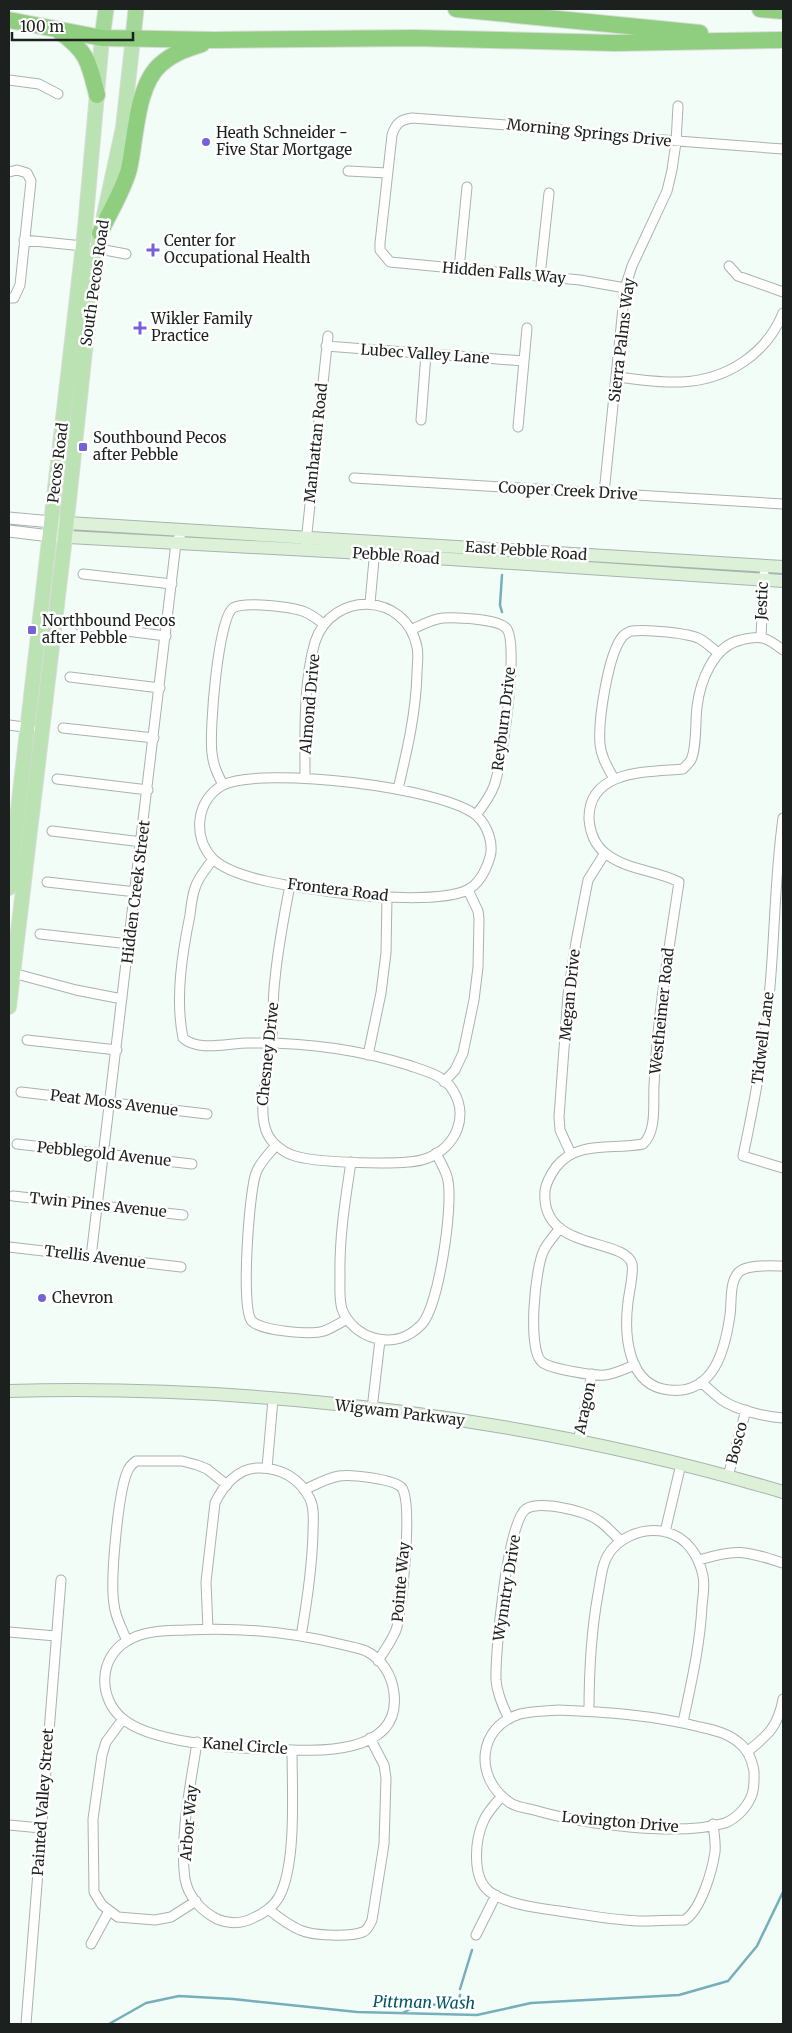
<svg xmlns="http://www.w3.org/2000/svg" width="792" height="2033" font-family="Merriweather,serif">
<style>
.lines{fill:none;stroke-linecap:round;stroke-linejoin:round}
.stream{stroke:#77aebb;stroke-width:2.5}
.minor-casing{stroke:#a9b3ae;stroke-width:11}
.tertiary-casing{stroke:#a9b3ae;stroke-width:13}
.secondary-casing{stroke:#a9b3ae;stroke-width:14}
.primary-casing{stroke:#dbdbdb;stroke-width:16}
.trunk-casing{stroke:#dbdbdb;stroke-width:17}
.motorway-casing{stroke:#dbdbdb;stroke-width:18}
.minor{stroke:#fff;stroke-width:9}
.tertiary{stroke:#fff;stroke-width:11}
.secondary{stroke:#ddf0d8;stroke-width:12}
.primary{stroke:#bbe2b2;stroke-width:14}
.trunk{stroke:#a4d898;stroke-width:15}
.motorway{stroke:#8ece7e;stroke-width:16}
.poi-dot{fill:#7761db;stroke:#fff;stroke-width:2}
.labels{text-anchor:middle;stroke-width:5;stroke-linejoin:round;paint-order:stroke}
.poi-label{font-size:15px;fill:#1c201e;stroke:#fff;text-anchor:start}
.street-label{font-size:15px;fill:#1c201e;stroke:#fff}
.water-label{font-size:16px;font-style:italic;fill:#025664;stroke:#fff}
</style>
<rect width="100%" height="100%" fill="#f2fdf7"/>
<g class="lines">
<!-- stream -->
<path class="stream" d="M502,575L500,605L502,612
M460,1989L472,1950
M403,2013C421,2001 438,2006 458,2004L460,1995
M109,2024L146,2003L179,1996L233,1999L357,2012L477,2015L531,2003L679,1995L728,1981L757,1946L783,1892"/>
<defs>
<path id="minor" d="M9,80L39,84L58,94
M348,171L387,173
M9,172L17,170L27,173L31,181L20,285L14,298H9
M24,240L83,246L126,254
M729,266L738,276L783,292
M459,269L467,187
M540,276L549,193
M625,288L580,280L390,262L380,250V243L392,135C396,123 400,120 412,118L549,128L585,134L783,149
M326,346L524,361
M616,377C637,379 660,383 681,382C726,380 766,355 783,313
M421,420L426,354
M518,427L527,328
M354,478L783,504
M604,493L625,288L632,266L667,191L672,170L676,142L678,106
M306,542L328,336
M83,574L172,584
M370,603L375,549
M79,625L166,636
M411,630C421,625 432,619 443,618C456,617 498,619 506,628C520,641 502,765 494,786C490,797 483,806 476,815
M761,637L764,574
M783,650C766,637 762,635 741,640C713,646 700,682 697,707C695,722 697,747 691,760C689,763 685,767 683,769C649,772 588,769 589,819C590,832 594,844 605,853C626,870 655,870 679,882C669,949 657,1018 654,1086C653,1104 657,1131 643,1144C613,1150 577,1140 556,1167C551,1174 546,1183 545,1191C540,1252 625,1237 632,1264C634,1273 629,1292 628,1302C624,1334 627,1386 669,1390C714,1395 725,1350 730,1315C732,1302 729,1282 739,1272C747,1264 773,1266 783,1266
M70,677L160,688
M9,725L31,728
M63,728L154,738
M305,778C305,737 303,682 315,642C332,590 406,592 417,647C419,655 417,665 417,673C416,713 407,751 398,789
M57,779L148,790
M614,779C608,768 601,757 600,744C598,721 608,653 623,636C625,634 630,631 632,631C646,629 689,633 700,639C707,643 713,649 718,653
M783,818C775,874 775,930 770,986C766,1043 755,1100 743,1156L783,1168
M52,831L142,842
M213,859C237,882 313,889 347,894C374,897 444,902 467,890C480,884 486,870 490,857C494,843 487,825 477,816C444,787 262,766 223,785
M47,882L136,892
M290,885C284,916 278,947 275,979C272,1001 274,1024 271,1046C268,1072 256,1112 268,1135C272,1143 283,1152 292,1155C312,1163 406,1166 425,1159C457,1148 471,1114 450,1086C440,1074 422,1070 408,1065C357,1049 302,1042 248,1043C229,1043 198,1052 183,1038C175,999 182,954 190,915C191,906 192,896 195,888C198,877 207,868 213,859C192,837 196,800 223,785C218,775 213,765 212,753C209,732 218,618 233,608C244,601 293,607 305,612C312,615 318,620 324,624
M40,934L129,944
M9,972L76,990L122,999
M27,1040L117,1050
M368,1055L381,993L386,953L387,897
M444,1082L455,1070L463,1053L474,1000L478,967L479,919L478,911L468,890
M21,1092L207,1114
M17,1144L192,1164
M276,1145C269,1154 260,1162 256,1173C249,1192 241,1304 251,1320C258,1331 311,1335 324,1331C332,1328 340,1323 347,1319
M571,1154L560,1130L559,1117L568,994L576,942L588,880L605,853
M351,1162C345,1201 339,1239 340,1278C340,1288 339,1299 342,1309C347,1323 360,1334 374,1338C392,1343 409,1338 422,1324C439,1305 453,1207 448,1181C447,1172 440,1162 436,1153
M13,1196L183,1215
M560,1228C555,1235 548,1242 544,1250C535,1267 527,1350 542,1362C550,1369 594,1376 605,1375C615,1374 626,1368 635,1365
M9,1247L181,1267
M91,1257L176,543L183,530
M701,1382C708,1388 715,1395 722,1400C736,1410 767,1417 783,1418
M372,1409L380,1340
M578,1442L592,1374
M267,1468L273,1399
M728,1476L746,1410
M304,1490C315,1485 327,1478 339,1476C350,1474 395,1479 402,1488C413,1505 402,1604 397,1627C394,1638 384,1651 378,1661
M665,1532L681,1464
M699,1560C738,1548 745,1551 783,1563
M208,1629L206,1582L215,1503C223,1486 237,1469 257,1468C280,1467 300,1478 310,1499C315,1509 313,1522 313,1533C312,1568 307,1602 301,1636
M9,1632L56,1636
M558,1710C606,1712 653,1715 700,1727C714,1730 727,1733 738,1742C748,1749 752,1760 754,1771C754,1780 755,1789 751,1797C747,1807 736,1819 725,1823C677,1837 582,1824 534,1810C526,1808 515,1807 509,1802C474,1778 477,1727 520,1714C531,1711 546,1711 558,1710Z
M589,1711C589,1671 591,1633 598,1594C600,1584 601,1573 604,1564C612,1539 642,1526 666,1532C687,1537 699,1556 703,1576C705,1585 703,1596 702,1606C700,1646 691,1684 683,1722
M123,1719C150,1742 229,1748 265,1749C308,1751 402,1759 394,1693C392,1675 382,1659 366,1651C359,1648 351,1647 344,1645C292,1632 239,1627 186,1630C166,1631 145,1630 127,1641
M509,1719C503,1707 497,1694 496,1680C495,1654 507,1522 526,1509C540,1500 586,1511 599,1521C607,1526 614,1535 621,1541
M197,1742C191,1783 179,1838 185,1879C188,1896 201,1911 217,1919C228,1924 242,1924 253,1918C263,1914 274,1906 279,1897C297,1864 292,1788 292,1750
M747,1752C768,1735 778,1727 783,1699
M502,1796C496,1803 488,1811 484,1820C475,1839 471,1878 490,1892C509,1905 537,1908 559,1911C586,1915 613,1920 639,1921C654,1921 670,1920 685,1920C701,1909 712,1872 715,1852C716,1844 714,1833 713,1824
M9,1825L41,1828
M196,1901L171,1917L155,1920L118,1917L102,1905L94,1892L93,1819L102,1755L106,1742L123,1719C98,1699 98,1658 127,1641C122,1629 115,1617 114,1604C110,1581 118,1491 128,1470C130,1466 132,1464 136,1461H182L197,1465L207,1469L227,1485
M268,1909C278,1917 288,1925 300,1930C313,1936 350,1937 363,1932C368,1930 370,1924 372,1920L384,1844L386,1778L384,1765L370,1738
M476,1935L496,1895
M91,1944L109,1911
M26,2024L61,1580"/>
<path id="tertiary" d="M9,518L52,522
M9,531L50,536"/>
<path id="secondary" d="M52,522L783,567
M50,536L345,552L783,581
M9,1391C263,1384 539,1419 783,1492"/>
<path id="primary" d="M9,888L85,228L102,38
M9,1007L65,537L93,276L97,248L123,128L133,38"/>
<path id="trunk" d="M102,38L106,9
M133,38L136,9"/>
<path id="motorway" d="M456,9L700,33
M760,9L783,11
M9,20L102,38L214,40L415,38L615,43L781,40
M60,32C88,52 89,63 97,95
M100,233C109,213 124,189 129,169C136,139 136,85 161,64C173,53 187,49 202,44"/>
</defs>
<!-- minor casing -->
<use href="#minor" class="minor-casing"/>
<!-- tertiary casing -->
<use href="#tertiary" class="tertiary-casing"/>
<!-- secondary casing -->
<use href="#secondary" class="secondary-casing"/>
<!-- primary casing -->
<use href="#primary" class="primary-casing"/>
<!-- trunk casing -->
<use href="#trunk" class="trunk-casing"/>
<!-- motorway casing -->
<use href="#motorway" class="motorway-casing"/>
<!-- minor -->
<use href="#minor" class="minor"/>
<!-- tertiary -->
<use href="#tertiary" class="tertiary"/>
<!-- secondary -->
<use href="#secondary" class="secondary"/>
<!-- primary -->
<use href="#primary" class="primary"/>
<!-- trunk -->
<use href="#trunk" class="trunk"/>
<!-- motorway -->
<use href="#motorway" class="motorway"/>
</g>
<!-- markers -->
<g class="poi-dot">
<circle cx="206" cy="142" r="5"/>
<path d="M150.5 242.5h5v5h5v5h-5v5h-5v-5h-5v-5h5z"/>
<path d="M137.5 320.5h5v5h5v5h-5v5h-5v-5h-5v-5h5z"/>
<rect x="78" y="442" width="10" height="10" rx="2.5"/>
<rect x="27" y="625" width="10" height="10" rx="2.5"/>
<circle cx="42" cy="1298" r="5"/>
</g>
<g class="labels">
<!-- poi labels -->
<g class="poi-label">
<text x="216" y="138">Heath Schneider -<tspan x="216" dy="17">Five Star Mortgage</tspan></text>
<text x="164" y="246">Center for<tspan x="164" dy="17">Occupational Health</tspan></text>
<text x="151" y="324">Wikler Family<tspan x="151" dy="17">Practice</tspan></text>
<text x="93" y="443">Southbound Pecos<tspan x="93" dy="17">after Pebble</tspan></text>
<text x="42" y="626">Northbound Pecos<tspan x="42" dy="17">after Pebble</tspan></text>
<text x="52" y="1303">Chevron</text>
</g>
<!-- street labels -->
<g class="street-label">
<text transform="translate(589 133) rotate(6)" y="5">Morning Springs Drive</text>
<text transform="translate(504 273) rotate(5)" y="5">Hidden Falls Way</text>
<text transform="translate(95 283) rotate(-82)" y="5">South Pecos Road</text>
<text transform="translate(622 340) rotate(-83)" y="5">Sierra Palms Way</text>
<text transform="translate(425 354) rotate(4)" y="5">Lubec Valley Lane</text>
<text transform="translate(316 443) rotate(-84)" y="5">Manhattan Road</text>
<text transform="translate(58 463) rotate(-83)" y="5">Pecos Road</text>
<text transform="translate(568 491) rotate(3)" y="5">Cooper Creek Drive</text>
<text transform="translate(526 551) rotate(4)" y="5">East Pebble Road</text>
<text transform="translate(396 556) rotate(4)" y="5">Pebble Road</text>
<text transform="translate(762 601) rotate(-87)" y="5">Jestic</text>
<text transform="translate(310 704) rotate(-85)" y="5">Almond Drive</text>
<text transform="translate(504 719) rotate(-83)" y="5">Reyburn Drive</text>
<text transform="translate(338 890) rotate(7)" y="5">Frontera Road</text>
<text transform="translate(136 892) rotate(-83)" y="5">Hidden Creek Street</text>
<text transform="translate(570 995) rotate(-84)" y="5">Megan Drive</text>
<text transform="translate(662 1011) rotate(-84)" y="5">Westheimer Road</text>
<text transform="translate(763 1038) rotate(-83)" y="5">Tidwell Lane</text>
<text transform="translate(268 1054) rotate(-84)" y="5">Chesney Drive</text>
<text transform="translate(114 1103) rotate(7)" y="5">Peat Moss Avenue</text>
<text transform="translate(104 1154) rotate(6)" y="5">Pebblegold Avenue</text>
<text transform="translate(98 1205) rotate(6)" y="5">Twin Pines Avenue</text>
<text transform="translate(95 1257) rotate(7)" y="5">Trellis Avenue</text>
<text transform="translate(585 1408) rotate(-78)" y="5">Aragon</text>
<text transform="translate(400 1413) rotate(7)" y="5">Wigwam Parkway</text>
<text transform="translate(737 1443) rotate(-75)" y="5">Bosco</text>
<text transform="translate(401 1582) rotate(-85)" y="5">Pointe Way</text>
<text transform="translate(507 1588) rotate(-81)" y="5">Wynntry Drive</text>
<text transform="translate(245 1746) rotate(4)" y="5">Kanel Circle</text>
<text transform="translate(43 1802) rotate(-86)" y="5">Painted Valley Street</text>
<text transform="translate(620 1822) rotate(5)" y="5">Lovington Drive</text>
<text transform="translate(189 1823) rotate(-85)" y="5">Arbor Way</text>
</g>
<!-- water labels -->
<g class="water-label">
<text transform="translate(424 2002) rotate(1)" y="6">Pittman Wash</text>
</g>
</g>
<!-- border -->
<rect width="792" height="2033" fill="none" stroke="#1c201e" stroke-width="20"/>
<!-- scale -->
<path d="M12 32v8h121v-8" fill="none" stroke="#1c201e" stroke-width="2.5"/>
<text x="20" y="32" font-size="15" fill="#1c201e" stroke="#ffffff" stroke-width="4" paint-order="stroke">100 m</text>
</svg>
